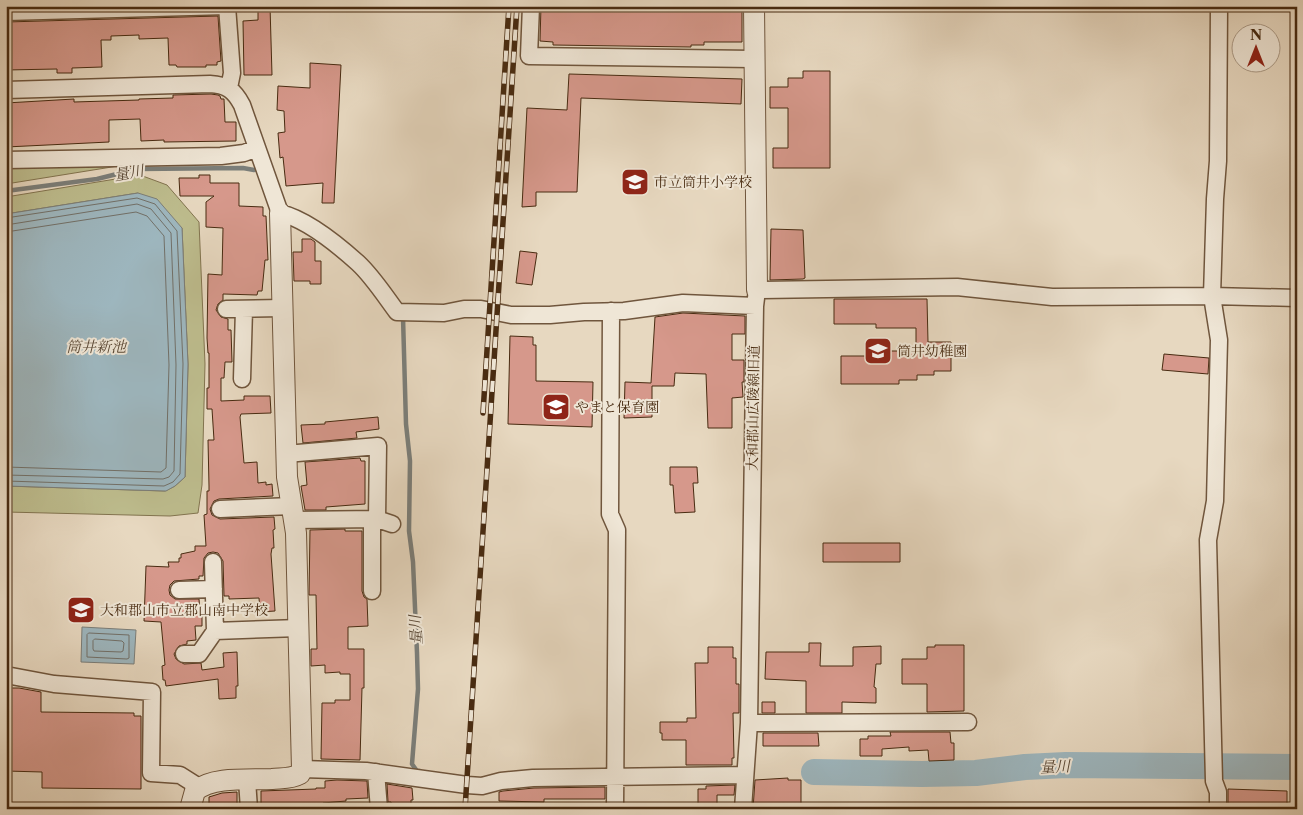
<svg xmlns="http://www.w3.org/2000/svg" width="1303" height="815" font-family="'Libre Caslon Text','Noto Serif JP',serif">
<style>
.green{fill:#bdbc8d;stroke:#82744f}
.water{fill:#9db6be;stroke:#7b7e79}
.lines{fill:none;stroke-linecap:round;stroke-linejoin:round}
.shore{stroke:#727068;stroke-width:1}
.stream{stroke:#7b7e79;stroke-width:4.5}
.river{stroke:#9db6be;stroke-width:26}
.building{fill:#d6988b;stroke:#482b11}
.minor-casing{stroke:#70563d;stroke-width:19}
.tertiary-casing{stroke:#70563d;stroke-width:22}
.minor{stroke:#efe6d6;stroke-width:16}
.tertiary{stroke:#efe6d6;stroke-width:20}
.rail-casing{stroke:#482b11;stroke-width:5.5}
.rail{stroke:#efe6d6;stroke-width:4;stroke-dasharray:11;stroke-linecap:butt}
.labels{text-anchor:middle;stroke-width:4;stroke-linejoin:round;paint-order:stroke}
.poi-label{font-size:14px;fill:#482b11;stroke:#efe6d6;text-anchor:start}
.street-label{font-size:14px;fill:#482b11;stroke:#efe6d6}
.water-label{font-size:15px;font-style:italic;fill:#594734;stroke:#efe6d6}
</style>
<rect width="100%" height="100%" fill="#e7d8c0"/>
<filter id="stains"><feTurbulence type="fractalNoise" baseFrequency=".004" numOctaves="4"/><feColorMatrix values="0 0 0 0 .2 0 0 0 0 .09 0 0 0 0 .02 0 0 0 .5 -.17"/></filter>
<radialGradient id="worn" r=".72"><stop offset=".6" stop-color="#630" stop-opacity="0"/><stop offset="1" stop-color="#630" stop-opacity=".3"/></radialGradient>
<!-- green -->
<path class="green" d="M149,161L6,184V166Z
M140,175L167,185L199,222L205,364L202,485L198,513L170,516L6,512V486L165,491L175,486L185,477L188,365L182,228L138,193L6,214V197Z"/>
<!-- water -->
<path class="water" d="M138,193L157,199L182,228L188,364L185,477L175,486L166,491L6,486V214Z
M82,627L136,630L134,664L81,662Z"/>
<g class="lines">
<!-- shore -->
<path class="shore" d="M6,218L137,198L155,204L177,231L183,364L180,474L173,482L164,486L6,481
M6,225L137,204L151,209L171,233L176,365L174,471L169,477L163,479L6,475
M6,232L136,212L147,216L164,236L169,365L166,468L161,472L6,467
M89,633L129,635V658L127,659L87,657V635Z
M95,639L122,641L124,643L123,651L121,652L94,651L93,649V641Z"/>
<!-- stream -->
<path class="stream" d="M6,191L97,179L137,169L243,168L254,170
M403,317L406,424L410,461L409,531L413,562L417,653L418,689L412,764L417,771H420"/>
<!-- river -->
<path class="river" d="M814,772L922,774L976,773L1025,767L1066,765L1297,767"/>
</g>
<!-- building -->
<path class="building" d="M258,6H270L272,75H244L243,21L258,20Z
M541,6H742V42H704V45H691V47L553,45V42L540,41Z
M218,16L221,61L217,62V65H206V67H177L176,65H169L168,38L139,39V35L111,36V40H101L102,67L72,68V73H57V69L6,70V22Z
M310,63L341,65L334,203H322L323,183L286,186L283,157L280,158L278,133L285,132L284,111L277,110L278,86L310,88Z
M803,71H830V168H773V148H788V108H770V87H788V78H803Z
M569,74L742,79L741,104L581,98L577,192H536V206L522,207L527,108L567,110Z
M211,94L218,95L220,96L221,99H224L225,122H236V141L164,142V140L141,141L140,119L109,120V142L6,147V103L74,99V102L139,100V99L173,98V95Z
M199,175H210V183H239V206L263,207V216H266L268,260H265L262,291H258L257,295L223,294V300L218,304L216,310L221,317L228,319V330H231L232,362H225L224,378H221V401L244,400V396H270L271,413L241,414L240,417L244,463L257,462L258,483L266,482V485L272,484L273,496L219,499L214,501L210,509L212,515L220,519L274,517L275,529L273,530L274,548H272L271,554L275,611L260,612L259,598L229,599V596H224L223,561L218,553L213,552L208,553L204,558L203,576H199V579L174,581L170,585L169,590L170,595L175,599H199L200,612H202V626H195L196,640L187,641V644L179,646L174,654L176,659L184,664L201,663L202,670L224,667L223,653L237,652L238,686H236V698L219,699L218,679L166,686L165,680H163L162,666L165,665L161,622L144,621L146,566L169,567L168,562H179V558H181V554L195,551V546H206L204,515L207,514V491H209V486L208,440H214L212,409H207V388H209V353H208L207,338L208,274L222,275L223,228L206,227V202L214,196H180L179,178H199Z
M771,229L803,230L805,278L803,279L770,280Z
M302,239H311L315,242V261H321V284H310V281H294L293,252H302Z
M520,251L537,253L532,285L516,283Z
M834,299H927L928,342H951V371H934V375H917V380H899V384H841V356H876V351H916V328H876V324H834Z
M683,313L745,316V334H732V360H744V382H742L743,397L732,398V428H708L706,374L675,373L674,386H652V417L624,418L625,382L651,383L655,317Z
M510,336L533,337V345H536V381L593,382L592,427L508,424Z
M1164,354L1209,358L1208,374L1162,370Z
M378,417L379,429L356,432L357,438L303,443L301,425L325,424V422Z
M360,458L361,461H365V504L326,507V510H305L301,486L307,485L305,462Z
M670,467H697L698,483H693L695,512L675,513L673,485H670Z
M345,529V531H362V591L364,597L367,599L368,626L348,627V649H364V688H362L360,760L321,759L322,703H335V700H350V674H340V672L325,673V665L311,666V649H317L316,595H309L310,530Z
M823,543H900V562H823Z
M809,643H821L820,666H853V647L881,646V664H876L874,687L876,688V703L842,702V713H806V681L765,679L766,652H809Z
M935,645H964V711L927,712V684H902V659H927V647H935Z
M708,647H733V658H736V684H739V713H733L734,758H732V765H686V740H662V733H660V722H687V718H696L695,663H708Z
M6,688H19L41,692V712L134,713V716H141V789L42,788V772L6,771Z
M762,702H775V713H762Z
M890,732H950L951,743H954V760L929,761L928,750L909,751V747L882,749V756H860V739H868V736H891Z
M763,733H818L819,746H763Z
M788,778V780H801V809H753L755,780Z
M337,780L367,781L368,798L346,799V801L323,803V804H313V807L287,809H263L261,807V791L316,789V788H325V781Z
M387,784L412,788L413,800H411V809H392L391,802H388Z
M735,785L734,795H717V809H698V789H706V786Z
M605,787V799H544V802L499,801V792L503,791L534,788Z
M1228,789L1287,791V804H1285V809H1228Z
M237,792V809H209V797L222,793Z"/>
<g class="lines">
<defs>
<path id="minor" d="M227,6L232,73L229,88
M531,6L529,56L753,59
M6,12L227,6
M6,90L210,84C227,85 234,90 242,105L280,213C306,219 338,245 358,263C373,277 385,296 397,312L444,313L464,309H481L511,315H550L584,312L624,311L683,303L755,306
M6,160L221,156L244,153L257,148
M226,309L282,308
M611,311L610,514L617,530L615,809
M242,379L244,309
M286,454L378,446L377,519
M220,509L292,506
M372,519V591
M294,520L377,519L392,524
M213,562L215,631L299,628
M179,590L214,589
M184,654H199L215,631
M6,675L54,684L152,692L151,773L180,775L199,787
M749,723L968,722
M302,769L366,771L467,785L482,786L501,781L533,778L745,775
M376,772L379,809
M247,780L249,809
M743,809L749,723L755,306L757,290L957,287L1052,297L1212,296L1297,298
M1218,809V792L1214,781L1208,540L1215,501L1219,340L1212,296L1215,199L1218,161L1219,6"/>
<path id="tertiary" d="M754,6L757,290
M190,809L195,791C213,776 249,780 272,779C282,778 291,779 300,774L302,769L296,533L287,477L280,213"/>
</defs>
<!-- minor casing -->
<use href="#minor" class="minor-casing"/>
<!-- tertiary casing -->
<use href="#tertiary" class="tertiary-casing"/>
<!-- minor -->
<use href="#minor" class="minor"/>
<!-- tertiary -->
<use href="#tertiary" class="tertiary"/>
<defs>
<path id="rail" d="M483,413L509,6
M465,809L517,6"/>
</defs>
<!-- rail casing -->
<use href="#rail" class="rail-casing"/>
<!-- rail -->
<use href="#rail" class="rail"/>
</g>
<!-- icons -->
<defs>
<symbol id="school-square" viewBox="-11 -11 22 22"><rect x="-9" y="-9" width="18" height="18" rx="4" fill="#8f2418" stroke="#efe6d6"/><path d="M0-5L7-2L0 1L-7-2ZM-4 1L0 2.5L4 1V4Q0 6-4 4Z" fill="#fff"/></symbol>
</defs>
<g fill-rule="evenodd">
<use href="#school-square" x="619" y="166" width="32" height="32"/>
<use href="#school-square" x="862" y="335" width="32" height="32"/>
<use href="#school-square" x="540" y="391" width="32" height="32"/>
<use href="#school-square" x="65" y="594" width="32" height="32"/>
</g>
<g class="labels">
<!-- poi labels -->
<g class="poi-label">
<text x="654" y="187">市立筒井小学校</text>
<text x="897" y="356">筒井幼稚園</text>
<text x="575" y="412">やまと保育園</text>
<text x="100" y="615">大和郡山市立郡山南中学校</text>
</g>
<!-- street labels -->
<g class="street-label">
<text transform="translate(753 408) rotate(-89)" y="5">大和郡山広陵線旧道</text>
</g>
<!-- water labels -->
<g class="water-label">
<text transform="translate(129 173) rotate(-10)" y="5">量川</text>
<text x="96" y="352">筒井新池</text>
<text transform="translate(416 630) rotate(-94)" y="5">量川</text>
<text transform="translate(1055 767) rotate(-3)" y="5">量川</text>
</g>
</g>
<!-- margin -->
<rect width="1303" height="815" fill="none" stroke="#e7d8c0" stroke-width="25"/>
<rect x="8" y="8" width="1288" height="800" fill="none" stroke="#482b11" stroke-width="2.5"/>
<rect x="12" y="12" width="1278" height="790" fill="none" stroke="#482b11"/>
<!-- north arrow -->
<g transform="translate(1256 48)"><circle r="24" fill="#efe6d6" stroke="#ac9b87"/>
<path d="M0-4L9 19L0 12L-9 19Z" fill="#8f2418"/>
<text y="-8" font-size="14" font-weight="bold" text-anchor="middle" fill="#482b11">N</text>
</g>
<rect width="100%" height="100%" filter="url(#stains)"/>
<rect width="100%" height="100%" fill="url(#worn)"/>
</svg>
